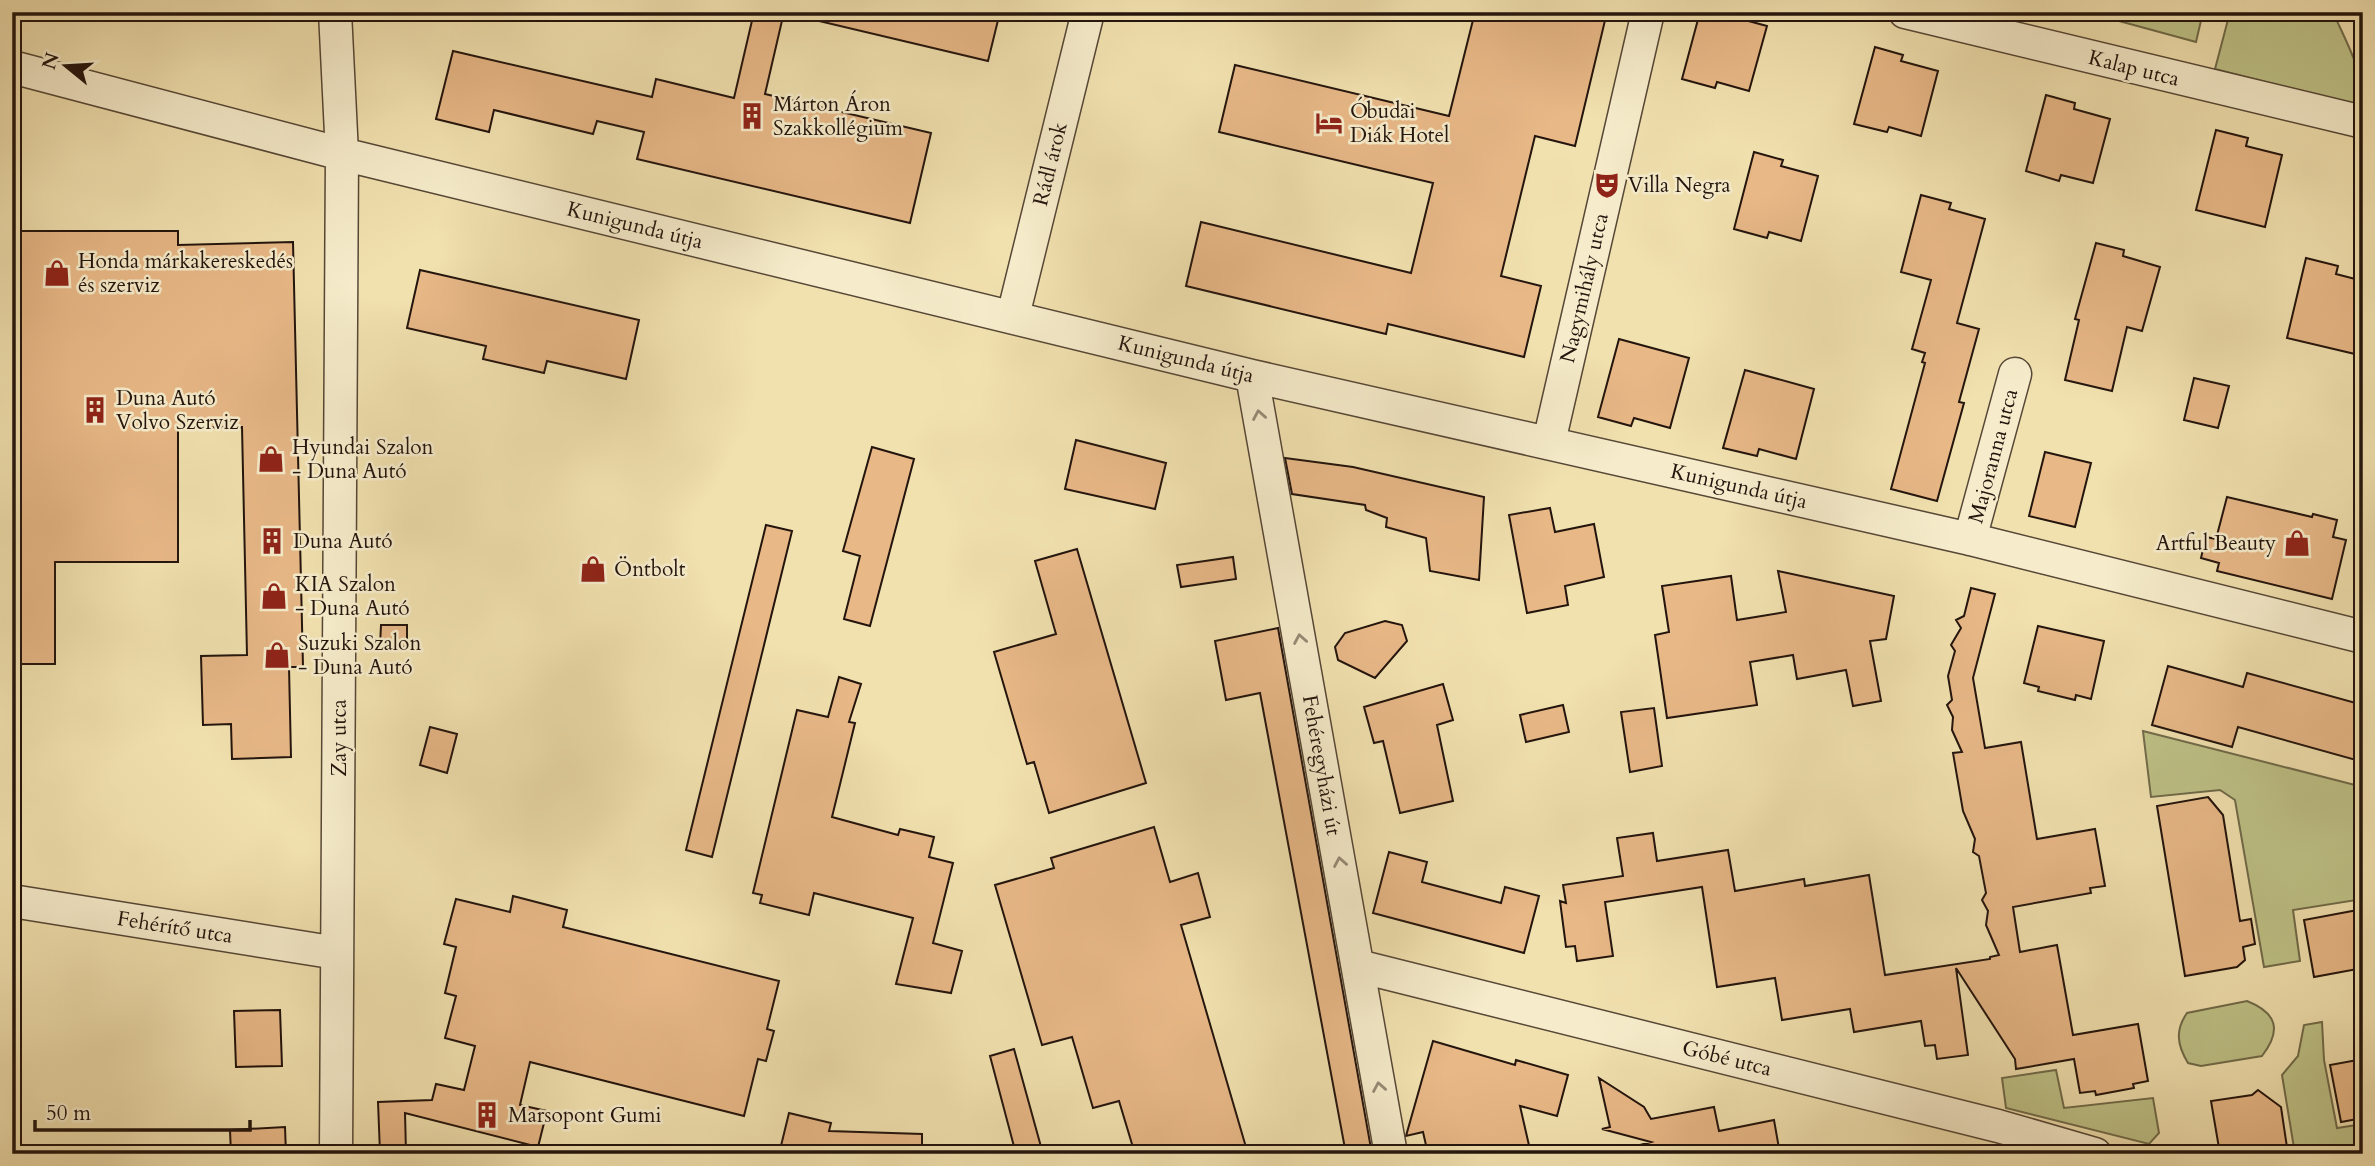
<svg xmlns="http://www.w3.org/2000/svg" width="2375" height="1166" font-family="Cardo,serif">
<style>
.green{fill:#bec287;stroke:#706b4a;stroke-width:2}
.building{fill:#e8b887;stroke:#23140d;stroke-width:2}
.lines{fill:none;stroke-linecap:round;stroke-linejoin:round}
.minor-casing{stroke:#564736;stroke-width:35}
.minor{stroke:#f6eccb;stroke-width:32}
.oneway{stroke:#978b76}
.labels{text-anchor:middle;stroke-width:5;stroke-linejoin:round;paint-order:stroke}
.street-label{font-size:21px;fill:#23140d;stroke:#f6eccb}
.poi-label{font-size:21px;fill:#23140d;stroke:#f6eccb;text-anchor:start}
</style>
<rect width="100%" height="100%" fill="#f1e1af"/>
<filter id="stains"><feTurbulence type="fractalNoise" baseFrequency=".00286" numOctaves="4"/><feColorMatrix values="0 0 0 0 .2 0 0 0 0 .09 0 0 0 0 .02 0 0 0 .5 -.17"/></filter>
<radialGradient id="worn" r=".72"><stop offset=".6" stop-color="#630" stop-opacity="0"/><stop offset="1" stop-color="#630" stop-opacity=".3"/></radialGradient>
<!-- green -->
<path class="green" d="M2086,12H2203L2196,42Z
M2230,12H2333C2341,32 2373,88 2359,106L2215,69Z
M2143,731L2363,787V899L2293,910L2300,961L2264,967L2235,800L2220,790L2151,797Z
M2247,1001C2277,1013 2282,1030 2262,1056L2201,1066L2188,1063C2177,1045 2175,1030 2187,1013Z
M2322,1022L2324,1060L2337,1128L2363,1124V1154H2295L2282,1075L2298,1056L2304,1025Z
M2056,1070L2064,1108L2153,1098L2159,1133L2149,1144L2006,1108L2002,1078Z"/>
<!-- building -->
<path class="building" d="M754,12H784L765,94L931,133L910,223L637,159L644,132L597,121L593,134L494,110L489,132L436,119L453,51L652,97L656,79L734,98Z
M820,12H1000L988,61L819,21Z
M1475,12H1607L1575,146L1535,136L1501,276L1541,286L1524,357L1388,324L1386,334L1186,286L1201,222L1411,273L1433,183L1219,132L1235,65L1449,116Z
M1700,12H1731L1730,16L1767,26L1749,91L1717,82L1715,88L1682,79Z
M1875,47L1903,55L1901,61L1938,71L1921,136L1889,127L1887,132L1854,124Z
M2046,95L2075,103L2074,109L2110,119L2093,183L2061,175L2059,181L2026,171Z
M2216,130L2248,138L2246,146L2282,155L2265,227L2196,210Z
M1754,152L1783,160L1781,166L1818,176L1801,241L1769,232L1767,238L1734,229Z
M1921,195L1951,203L1949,209L1985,219L1957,323L1979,329L1959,402L1964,403L1937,501L1891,489L1925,363L1922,362L1925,353L1912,349L1931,280L1901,272Z
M13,231H178V245L293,242L303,667H289L291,757L232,759L231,724L203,725L201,656L247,655L242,427L178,428V562H55V664H12Z
M2096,243L2124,250L2123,256L2160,267L2142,331L2127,327L2112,391L2065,380L2079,320L2075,319Z
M2306,258L2338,266L2336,274L2363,281V323L2355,354L2287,338Z
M420,270L639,320L626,379L547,361L544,373L483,359L486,346L407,328Z
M1619,339L1689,358L1670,428L1634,418L1631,426L1598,417Z
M1745,370L1814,389L1796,459L1759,449L1757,456L1723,448Z
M2194,378L2229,386L2218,428L2184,420Z
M1076,440L1166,463L1155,509L1065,489Z
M872,447L914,459L870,626L844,619L860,556L843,551Z
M2045,452L2091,463L2075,527L2029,516Z
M1285,458L1353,467L1484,497L1479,580L1430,571L1426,538L1386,527L1387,518L1366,510L1365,505L1292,494Z
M2227,497L2312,517L2313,514L2337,520L2333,537L2346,540L2332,599L2217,571L2219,563L2201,558L2206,537L2216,539Z
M1550,508L1555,532L1594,524L1604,577L1565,586L1568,605L1527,613L1509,515Z
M766,525L792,531L712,857L686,850Z
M1077,549L1146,783L1049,813L1034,762L1027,764L994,652L1056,634L1035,561Z
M1233,557L1236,579L1181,587L1177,565Z
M1778,571L1894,596L1886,639L1870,641L1881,701L1853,706L1846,670L1797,679L1793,655L1750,662L1757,705L1667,718L1655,635L1669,632L1662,586L1731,576L1737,620L1786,612Z
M1971,588L1995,594L1973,678L1985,748L2021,742L2037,839L2095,829L2105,886L2090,888L2091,893L2013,907L2020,952L2057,945L2073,1035L2138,1024L2148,1081L2133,1084L2134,1088L2096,1095L2095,1091L2080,1093L2074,1059L2016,1069L2015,1059L1956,968L1968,1055L1937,1059L1935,1045L1925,1046L1921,1021L1854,1032L1850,1009L1782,1020L1775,978L1717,987L1702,887L1605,902L1613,956L1577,961L1575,946L1566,947L1560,901L1566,903L1563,885L1623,876L1617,838L1653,833L1657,861L1728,850L1735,891L1804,879L1805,886L1869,875L1885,975L1990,959V957L1999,955L1986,925L1988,911L1982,900L1986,893L1979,856L1973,852L1975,839L1963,811L1953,753L1962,752L1952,730L1953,717L1947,705L1952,700L1948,676L1955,651L1951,645L1961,628L1956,620L1964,616Z
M1385,621L1402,625L1407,641L1375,678L1338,660L1335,647L1345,633Z
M381,625H407V647L380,646Z
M2038,626L2104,641L2091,699L2076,695L2075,700L2038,691L2039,687L2024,683Z
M1278,628L1372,1154H1346L1260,693L1226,700L1215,641Z
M2168,666L2243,687L2247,673L2363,705V762L2238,727L2232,747L2152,725Z
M839,677L861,684L849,722L855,723L832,817L898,835L900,829L934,837L929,857L953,863L933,943L962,951L951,993L896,984L913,918L814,893L809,915L760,903L762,895L753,893L797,710L828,717Z
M1443,684L1453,720L1437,725L1453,801L1400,813L1383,741L1374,743L1364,707Z
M1563,705L1569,732L1526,742L1520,715Z
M1654,708L1662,766L1630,772L1621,712Z
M430,727L457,734L447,773L420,765Z
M2208,797L2223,815L2240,921L2251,919L2255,944L2243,947L2245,960L2237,967L2185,976L2157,806Z
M1154,827L1170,882L1198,873L1210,917L1181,925L1248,1154H1135L1119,1101L1093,1108L1072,1037L1042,1045L995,885L1054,868L1051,858Z
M1389,852L1427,862L1422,882L1501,903L1505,887L1539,896L1524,953L1373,913Z
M513,896L567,910L563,927L779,981L767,1029L774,1031L766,1061L758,1059L744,1116L530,1062L520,1105L547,1111L538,1147L405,1113L406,1152L380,1153L378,1102L432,1100L436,1084L464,1090L475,1046L445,1038L456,996L445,993L456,947L444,944L456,899L510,912Z
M2363,909V968L2314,977L2304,920Z
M280,1010L282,1066L236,1067L234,1011Z
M1433,1041L1515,1065L1516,1060L1568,1075L1557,1116L1520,1106L1531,1154H1464L1463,1149L1428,1154L1423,1132L1406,1136Z
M1014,1049L1043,1154H1016L990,1056Z
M2363,1059V1118L2341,1122L2330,1065Z
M1599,1078L1644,1107L1651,1119L1714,1107L1719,1131L1774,1120L1780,1154H1641L1640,1145L1651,1142L1602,1129L1610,1127Z
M2258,1090L2281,1107L2288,1154H2220L2211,1101L2252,1095Z
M789,1113L831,1123L829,1131L922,1134V1154H779Z
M285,1127L286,1154H231L230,1130Z"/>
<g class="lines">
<defs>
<path id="minor" d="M335,12L342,154L336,1154
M1905,12L2363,122
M12,67L342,154L1252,376L1970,539L2363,637
M1013,316L1088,12
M1252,376L1391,1154
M1549,442L1648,12
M1970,539L2015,374
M12,901L337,953
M1358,966L1998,1126L2095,1154"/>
</defs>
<!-- minor casing -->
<use href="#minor" class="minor-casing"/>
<!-- minor -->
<use href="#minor" class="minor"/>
</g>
<!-- one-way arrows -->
<defs><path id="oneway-chevron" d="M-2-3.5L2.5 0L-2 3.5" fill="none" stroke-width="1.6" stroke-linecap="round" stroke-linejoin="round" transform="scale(1.75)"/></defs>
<g class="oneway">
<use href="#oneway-chevron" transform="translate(1259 415) rotate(-100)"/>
<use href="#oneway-chevron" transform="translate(1300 639) rotate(-100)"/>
<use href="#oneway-chevron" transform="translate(1340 862) rotate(-100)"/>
<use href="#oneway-chevron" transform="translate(1379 1087) rotate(-100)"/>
</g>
<!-- icons -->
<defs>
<symbol id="building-bare" viewBox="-9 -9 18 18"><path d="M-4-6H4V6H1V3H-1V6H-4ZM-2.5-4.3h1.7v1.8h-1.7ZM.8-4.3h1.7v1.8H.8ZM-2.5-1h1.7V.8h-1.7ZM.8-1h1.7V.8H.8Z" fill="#8f2418" stroke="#f6eccb" stroke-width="2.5" paint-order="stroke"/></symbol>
<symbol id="hotel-bare" viewBox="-9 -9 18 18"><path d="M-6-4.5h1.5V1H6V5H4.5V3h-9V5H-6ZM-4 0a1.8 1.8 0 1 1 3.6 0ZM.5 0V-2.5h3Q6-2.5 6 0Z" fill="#8f2418" stroke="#f6eccb" stroke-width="2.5" paint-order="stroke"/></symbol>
<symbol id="theatre-bare" viewBox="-9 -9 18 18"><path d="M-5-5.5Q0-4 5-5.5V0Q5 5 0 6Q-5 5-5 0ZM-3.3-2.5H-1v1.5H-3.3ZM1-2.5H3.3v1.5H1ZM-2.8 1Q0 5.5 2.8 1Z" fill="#8f2418" stroke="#f6eccb" stroke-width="2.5" paint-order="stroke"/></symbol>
<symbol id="shop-bare" viewBox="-9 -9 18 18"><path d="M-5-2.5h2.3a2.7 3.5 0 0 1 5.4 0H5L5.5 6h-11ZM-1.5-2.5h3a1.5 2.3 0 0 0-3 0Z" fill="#8f2418" stroke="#f6eccb" stroke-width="2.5" paint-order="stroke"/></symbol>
</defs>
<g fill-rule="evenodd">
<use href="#building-bare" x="733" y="97" width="38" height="38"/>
<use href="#hotel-bare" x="1310" y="104" width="38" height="38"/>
<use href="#theatre-bare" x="1588" y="166" width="38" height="38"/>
<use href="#shop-bare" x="38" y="254" width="38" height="38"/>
<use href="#building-bare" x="76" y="391" width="38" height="38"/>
<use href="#shop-bare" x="252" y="440" width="38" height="38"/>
<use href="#building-bare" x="253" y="522" width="38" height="38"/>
<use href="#shop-bare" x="2278" y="524" width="38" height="38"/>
<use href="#shop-bare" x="574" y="550" width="38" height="38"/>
<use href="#shop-bare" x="255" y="577" width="38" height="38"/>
<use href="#shop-bare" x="258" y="636" width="38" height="38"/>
<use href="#building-bare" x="468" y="1096" width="38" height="38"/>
</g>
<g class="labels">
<!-- street labels -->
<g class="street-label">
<text transform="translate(2134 68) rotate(14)" y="7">Kalap utca</text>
<text transform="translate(1050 164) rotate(-76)" y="7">Rádl árok</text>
<text transform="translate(635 225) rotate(14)" y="7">Kunigunda útja</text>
<text transform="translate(1584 288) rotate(-77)" y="7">Nagymihály utca</text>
<text transform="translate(1186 359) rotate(14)" y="7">Kunigunda útja</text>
<text transform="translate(1993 456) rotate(-75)" y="7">Majoranna utca</text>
<text transform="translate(1739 486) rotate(13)" y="7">Kunigunda útja</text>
<text transform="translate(339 738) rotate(-90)" y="7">Zay utca</text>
<text transform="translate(1322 765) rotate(80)" y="7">Fehéregyházi út</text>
<text transform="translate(175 927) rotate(9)" y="7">Fehérítő utca</text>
<text transform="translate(1727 1058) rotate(14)" y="7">Góbé utca</text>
</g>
<!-- poi labels -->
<g class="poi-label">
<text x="773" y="111">Márton Áron<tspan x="773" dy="24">Szakkollégium</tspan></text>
<text x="1350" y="118">Óbudai<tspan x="1350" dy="24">Diák Hotel</tspan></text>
<text x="1628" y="192">Villa Negra</text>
<text x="78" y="268">Honda márkakereskedés<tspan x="78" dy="24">és szerviz</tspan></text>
<text x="116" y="405">Duna Autó<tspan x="116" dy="24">Volvo Szerviz</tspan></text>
<text x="292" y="454">Hyundai Szalon<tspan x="292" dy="24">- Duna Autó</tspan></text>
<text x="293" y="548">Duna Autó</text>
<text x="2276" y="550" text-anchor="end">Artful Beauty</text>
<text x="614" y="576">Öntbolt</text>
<text x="295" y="591">KIA Szalon<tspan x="295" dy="24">- Duna Autó</tspan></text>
<text x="298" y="650">Suzuki Szalon<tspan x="298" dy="24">- Duna Autó</tspan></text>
<text x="508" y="1122">Marsopont Gumi</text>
</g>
</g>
<!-- margin -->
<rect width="2375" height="1166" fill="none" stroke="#f1e1af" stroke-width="42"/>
<rect x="14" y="14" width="2347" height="1138" fill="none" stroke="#23140d" stroke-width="3.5"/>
<rect x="21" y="21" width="2333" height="1124" fill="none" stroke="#23140d" stroke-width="2"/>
<!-- north arrow -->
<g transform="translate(66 66) rotate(288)" stroke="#f6eccb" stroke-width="5" paint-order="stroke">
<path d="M0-5L12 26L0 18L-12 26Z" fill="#23140d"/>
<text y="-10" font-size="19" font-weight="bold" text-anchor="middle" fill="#23140d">N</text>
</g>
<!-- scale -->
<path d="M35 1120v10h215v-10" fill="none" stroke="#23140d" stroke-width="3.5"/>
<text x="46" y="1120" font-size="21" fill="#23140d" stroke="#f6eccb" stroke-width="5" paint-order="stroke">50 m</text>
<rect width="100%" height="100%" filter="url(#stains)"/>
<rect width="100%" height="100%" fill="url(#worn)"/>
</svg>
